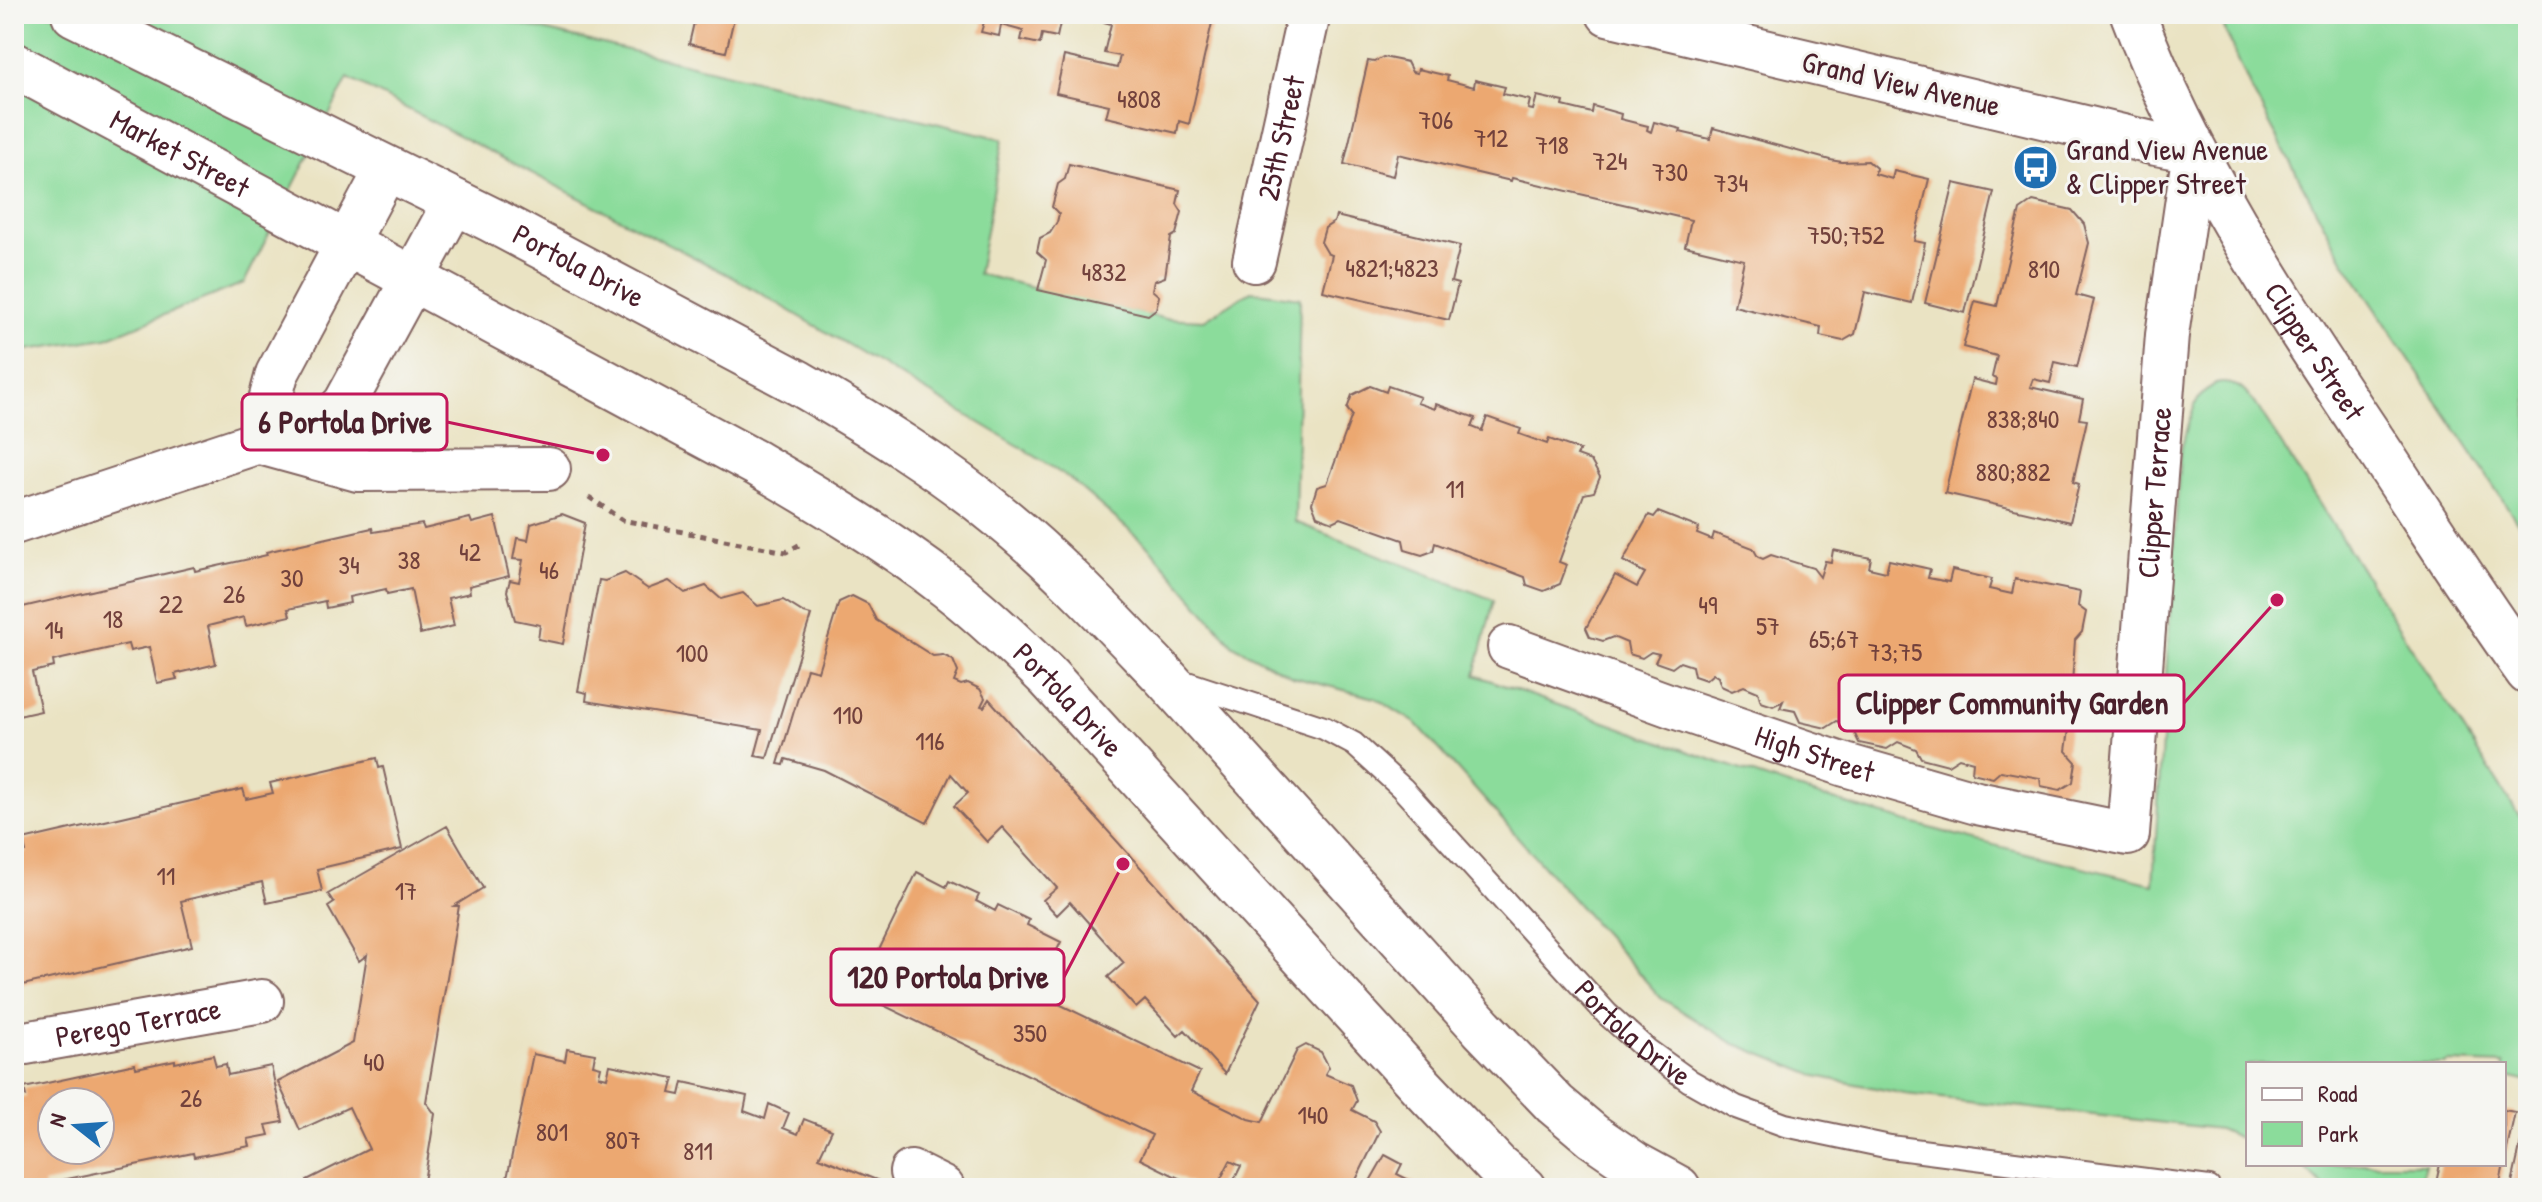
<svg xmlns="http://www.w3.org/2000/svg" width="2542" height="1202" font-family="'Patrick Hand',sans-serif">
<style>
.green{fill:#8bdc9b;stroke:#6a7e63;stroke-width:2}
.building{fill:#eca871;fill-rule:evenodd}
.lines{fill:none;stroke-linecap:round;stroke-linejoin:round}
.lane-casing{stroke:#826460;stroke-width:26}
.street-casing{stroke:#826460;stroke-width:46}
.secondary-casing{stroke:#826460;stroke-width:48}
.primary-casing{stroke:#826460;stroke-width:48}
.path{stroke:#826460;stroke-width:5;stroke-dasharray:6 6;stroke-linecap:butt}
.lane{stroke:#fff;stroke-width:22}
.street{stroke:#fff;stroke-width:42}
.secondary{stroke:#fff;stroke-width:44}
.primary{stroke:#fff;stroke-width:44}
.labels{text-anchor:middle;stroke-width:6;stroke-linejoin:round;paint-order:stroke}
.number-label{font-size:26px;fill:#72413c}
.street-label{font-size:30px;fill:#4a1f2b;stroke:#f6f6f2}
.poi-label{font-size:30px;fill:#4a1f2b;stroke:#f6f6f2;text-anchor:start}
.leader{fill:none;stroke:#c2185b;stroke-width:3}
.callout-dot{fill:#c2185b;stroke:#f6f6f2;stroke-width:3}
.callout{fill:#f6f6f2;stroke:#c2185b;stroke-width:3}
.callout-label{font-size:32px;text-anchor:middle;font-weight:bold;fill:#4a1f2b}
</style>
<rect width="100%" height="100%" fill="#f6f6f2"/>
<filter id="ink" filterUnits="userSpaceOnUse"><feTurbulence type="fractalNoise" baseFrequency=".0125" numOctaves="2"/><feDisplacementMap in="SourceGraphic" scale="16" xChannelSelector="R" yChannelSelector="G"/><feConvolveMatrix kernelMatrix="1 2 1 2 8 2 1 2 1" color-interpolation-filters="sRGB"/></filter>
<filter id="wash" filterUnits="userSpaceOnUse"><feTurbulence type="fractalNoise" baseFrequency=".006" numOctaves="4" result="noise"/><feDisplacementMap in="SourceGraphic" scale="32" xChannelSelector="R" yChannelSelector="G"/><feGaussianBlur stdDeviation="1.8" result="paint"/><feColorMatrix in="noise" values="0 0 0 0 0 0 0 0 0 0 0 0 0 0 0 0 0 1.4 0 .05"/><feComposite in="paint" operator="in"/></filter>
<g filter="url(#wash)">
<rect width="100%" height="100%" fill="#eae3c3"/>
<!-- green -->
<path class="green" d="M14,14H476L1003,139L978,274L1162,318L1204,320L1251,291L1300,298L1295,522L1494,600L1475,675C1583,714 1691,754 1801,790C1917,827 2035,856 2153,884L2180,454C2187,428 2196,369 2237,386C2243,388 2250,398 2255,403L2528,830V1082L2504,1076V1064L2447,1062L2446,1064H2248V1142L2219,1129L1905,1094L1816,1076L1733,1043L1661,998L1417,724L1375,698L1293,677L1233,645L1151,549L1071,480L1024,449L738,280L348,78L244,283L106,338L14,352Z
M2218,14H2528V538L2342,258L2250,87Z
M2297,1164H2425L2419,1188H2325L2305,1168Z"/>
<g id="blocks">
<!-- building -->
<path class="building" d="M696,14H735L726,52L689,44Z
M974,14H1062L1057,37L1042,34L1040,44L1021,40L1023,31L1001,25L999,36L981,32L984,22L972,19Z
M1105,14H1214L1189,124L1179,121L1177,133L1106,117L1109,105L1056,93L1064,56L1117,68L1120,56L1104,53L1111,24L1104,22Z
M1383,57L1407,62L1412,72L1417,73L1418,69L1448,76L1447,80L1474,87L1475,80L1505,87L1503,94L1530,100L1528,109L1533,110L1537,96L1564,102L1563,106L1592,113L1593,106L1621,114L1620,119L1648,126L1647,130L1651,132L1654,122L1681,129L1680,132L1710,139L1713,128L1830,160L1842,162L1868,161L1876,168L1875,174L1892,179L1894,171L1929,179L1914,241L1925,243L1912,303L1865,292L1855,334L1843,341L1820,336L1821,327L1734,306L1744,260L1685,246L1691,220L1512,178L1511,181L1398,154L1393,176L1344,164L1368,61L1374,62Z
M1069,164L1180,190L1177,204L1182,212L1176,234L1171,237L1165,277L1154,281L1152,290L1159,296L1156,309L1148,315L1038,290L1046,260L1037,252L1040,238L1050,233L1057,222L1059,214L1052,207L1058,184L1065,179Z
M1954,183L1994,192L1965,313L1925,303Z
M2033,201L2072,210L2084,224L2089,243L2076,295L2094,300L2077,367L2055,362L2050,383L2033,379L2030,387L2083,399L2079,419L2087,420L2073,482L2079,484L2070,522L1945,493L1972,379L1996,385L1997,379L1992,377L1997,356L1963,347L1975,301L1997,306L2020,210Z
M1336,216L1460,246L1451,282L1458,284L1449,320L1323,291L1332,255L1328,254L1321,242L1325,228L1334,222Z
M1370,386L1386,392L1388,386L1420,397L1417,403L1435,409L1436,404L1476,418L1472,427L1482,431L1487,417L1521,429L1519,434L1547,444L1549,439L1580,450L1577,456L1591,461L1600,477L1594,492L1584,494L1559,562L1567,565L1560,584L1544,591L1527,585L1525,577L1435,543L1433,551L1422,555L1405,550L1403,540L1341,518L1333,522L1317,516L1312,503L1317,487L1327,484L1352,415L1347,409L1352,395Z
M1658,512L1699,528L1697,534L1712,540L1714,533L1753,548L1758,557L1763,559L1771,555L1813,568L1820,577L1825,561L1831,562L1833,550L1871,558L1869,568L1886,572L1889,560L1930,569L1928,578L1949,582L1952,570L1992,579L1989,589L2012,594L2015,579L2080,592L2078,606L2086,612L2082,632L2075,640L2071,698L2082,704L2078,722L2069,729L2066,751L2076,762L2073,782L2060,790L2041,786L2040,778L2001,771L1993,778L1972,773L1973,762L1959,758L1948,765L1921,758L1916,749L1898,742L1887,749L1859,743L1854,732L1847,731L1849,724L1837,721L1826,728L1800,722L1795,711L1780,708L1783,701L1773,706L1761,702L1758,692L1744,686L1732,691L1721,686L1718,677L1713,674L1706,680L1694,676L1692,666L1680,662L1672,668L1655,662L1659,654L1651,652L1642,658L1629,654L1627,643L1613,637L1603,641L1590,637L1586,628L1615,575L1637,587L1645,573L1623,561L1649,515L1654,517Z
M562,514L585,523L563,644L538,639L540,625L515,620L507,591L510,580L519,582L523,560L513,559L517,538L528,540L531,524Z
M495,517L509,576L469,586L470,593L448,598L454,626L420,634L411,589L387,594L386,589L349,597L350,603L326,608L325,601L288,609L290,616L246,626L244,617L208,626L216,664L175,674L177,679L157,683L149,647L130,651L128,644L53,661L54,667L32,672L41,711L14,717V609L194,567L195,571L267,555L266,552L372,528L373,532L422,524L424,529L470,518L472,523Z
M625,573L648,589L669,581L685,593L706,586L721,599L743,593L758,606L783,600L804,613L811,615L767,758L755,756L762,730L586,701L587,693L578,691L599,580L605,581Z
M852,596L868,604L876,620L933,656L943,655L953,660L958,672L954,682L961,685L968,683L980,689L985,698L981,706L984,707L989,699L1260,1000L1225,1074L1185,1030L1178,1036L1145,1000L1136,1008L1108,977L1124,963L1070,902L1057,915L1043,900L1057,888L1002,827L987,842L954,806L968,793L951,774L927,823L824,770L786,759L784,765L778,764L807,668L818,671L839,602Z
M377,758L379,768L383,767L402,849L317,869L322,891L267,903L262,882L181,901L192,946L14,987V855L26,852L23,840L243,789L246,799L273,793L270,783Z
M447,826L483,888L454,906H459L426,1102L435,1114L423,1188H311L307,1180L369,1149L349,1107L300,1130L278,1082L353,1043L367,955L359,961L328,907L334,903L328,894Z
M917,872L946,887L949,881L979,895L976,901L995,911L998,905L1029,920L1027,925L1061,942L1036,993L1200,1072L1191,1091L1249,1119L1262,1122L1297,1050L1306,1045L1321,1052L1329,1067L1325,1074L1351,1085L1357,1101L1352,1110L1374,1121L1380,1131L1352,1188H1230L1241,1166L1230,1161L1216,1188H1199L1140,1159L1152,1135L858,993Z
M567,1049L595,1054L593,1065L601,1067L599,1076L607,1078L610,1065L674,1078L670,1093L680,1095L683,1082L747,1096L744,1111L765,1119L769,1104L789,1113L783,1128L798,1134L804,1119L832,1130L819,1157L894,1187L896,1184L905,1188H505L533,1054L565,1061Z
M213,1055L216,1066L226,1064L228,1075L271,1066L283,1122L266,1125L269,1135L248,1139L250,1146L194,1157L193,1153L43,1184L44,1188H14V1099L26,1096L24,1088L135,1064L136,1068L175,1060V1063ZM52,1102H100V1150H52Z
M2504,1110L2515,1112L2505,1158H2504Z
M2527,1115L2528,1188H2511Z
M1385,1155L1402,1164L1397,1174L1425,1188H1366Z
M2440,1164H2504L2499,1188H2435Z"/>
</g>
</g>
<g filter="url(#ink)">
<use href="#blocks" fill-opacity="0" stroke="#826460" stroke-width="2"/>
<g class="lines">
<defs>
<g id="lane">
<path id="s1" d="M1178,680L1324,728L1354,744L1402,788L1607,1014L1647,1050L1690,1081L1736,1107L1785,1125L1890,1147L2209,1188"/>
</g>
<g id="street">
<path id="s2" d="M1254,261L1309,14"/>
<path d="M259,442L277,374L387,168"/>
<path d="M264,444L358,470L549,469"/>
<path d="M14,523L259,442L322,428L345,403L455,201"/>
<path id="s3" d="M1509,647L1674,707L1845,765L1977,803L2128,834L2167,335L2194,151L2156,144L1608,14"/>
<path id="s4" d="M14,1045L262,1001"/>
<path d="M911,1172L943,1188"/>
</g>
<g id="secondary">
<path id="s5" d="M2133,14C2191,168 2282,304 2373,441C2424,518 2474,597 2528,672"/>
</g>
<g id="primary">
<path id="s6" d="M74,14L492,220L799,383C870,424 940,467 1004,520C1060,566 1111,621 1162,674L1482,1028L1555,1104L1593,1136L1634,1164L1678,1188"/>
<path id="s7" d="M14,65L756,463C823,502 887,540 948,587C984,615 1016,646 1049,678L1420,1085L1497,1166L1524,1188"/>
</g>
</defs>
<!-- lane casing -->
<use href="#lane" class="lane-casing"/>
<!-- street casing -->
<use href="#street" class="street-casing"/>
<!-- secondary casing -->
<use href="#secondary" class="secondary-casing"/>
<!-- primary casing -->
<use href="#primary" class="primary-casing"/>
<!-- path -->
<path class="path" d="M589,497L622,520L786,552L799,545"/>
<!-- lane -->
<use href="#lane" class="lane"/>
<!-- street -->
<use href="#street" class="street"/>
<!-- secondary -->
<use href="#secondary" class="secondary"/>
<!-- primary -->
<use href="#primary" class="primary"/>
</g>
</g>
<!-- icons -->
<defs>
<symbol id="bus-disc" viewBox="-11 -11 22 22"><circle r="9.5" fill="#1f6fb2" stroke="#f6f6f2"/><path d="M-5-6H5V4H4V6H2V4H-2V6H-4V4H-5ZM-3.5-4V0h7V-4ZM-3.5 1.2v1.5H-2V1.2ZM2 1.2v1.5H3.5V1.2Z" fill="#fff"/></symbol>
</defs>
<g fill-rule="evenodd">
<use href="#bus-disc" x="2010" y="142" width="51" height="51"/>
</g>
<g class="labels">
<!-- number labels -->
<g class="number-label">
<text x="1139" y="108">4808</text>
<text x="1436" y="129">706</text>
<text x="1491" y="147">712</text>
<text x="1552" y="154">718</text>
<text x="1610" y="170">724</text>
<text x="1670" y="181">730</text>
<text x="1731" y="192">734</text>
<text x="1846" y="244">750;752</text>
<text x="1392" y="277">4821;4823</text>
<text x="2044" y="278">810</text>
<text x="1104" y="281">4832</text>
<text x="2023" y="428">838;840</text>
<text x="2013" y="481">880;882</text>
<text x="1455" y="498">11</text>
<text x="470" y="561">42</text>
<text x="409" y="569">38</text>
<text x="349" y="574">34</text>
<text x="549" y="579">46</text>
<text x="292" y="587">30</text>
<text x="234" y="603">26</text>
<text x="171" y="613">22</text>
<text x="1708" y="614">49</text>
<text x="113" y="628">18</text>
<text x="1768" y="635">57</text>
<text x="54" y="639">14</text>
<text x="1834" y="648">65;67</text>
<text x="1895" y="661">73;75</text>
<text x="692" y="662">100</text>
<text x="848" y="724">110</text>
<text x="930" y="750">116</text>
<text x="166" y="885">11</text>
<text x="406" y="900">17</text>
<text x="1030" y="1042">350</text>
<text x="374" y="1071">40</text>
<text x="191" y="1107">26</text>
<text x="1313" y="1124">140</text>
<text x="552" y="1141">801</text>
<text x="623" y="1149">807</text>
<text x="698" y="1160">811</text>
</g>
<!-- street labels -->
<g class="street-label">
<text transform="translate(1901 84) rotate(13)" y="10">Grand View Avenue</text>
<text dy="10" stroke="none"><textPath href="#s2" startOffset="126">25th Street</textPath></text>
<text dy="10" stroke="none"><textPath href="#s7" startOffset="188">Market Street</textPath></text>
<text dy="10" stroke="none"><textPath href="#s6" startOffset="564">Portola Drive</textPath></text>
<text dy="10" stroke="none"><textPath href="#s5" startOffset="384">Clipper Street</textPath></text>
<text dy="10" stroke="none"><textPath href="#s3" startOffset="990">Clipper Terrace</textPath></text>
<text dy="10" stroke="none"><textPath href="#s7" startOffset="1236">Portola Drive</textPath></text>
<text dy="10" stroke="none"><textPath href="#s3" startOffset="324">High Street</textPath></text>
<text dy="10" stroke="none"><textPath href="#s4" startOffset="126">Perego Terrace</textPath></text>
<text dy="10" stroke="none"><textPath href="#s1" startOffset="590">Portola Drive</textPath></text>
</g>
<!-- poi labels -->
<g class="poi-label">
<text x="2066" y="160">Grand View Avenue<tspan x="2066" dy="34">&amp; Clipper Street</tspan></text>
</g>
</g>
<!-- callouts -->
<path class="leader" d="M603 455L447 422M2277 600L2184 703M1123 864L1064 977"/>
<g class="callout-dot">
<circle cx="603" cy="455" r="8"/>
<circle cx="2277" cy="600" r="8"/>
<circle cx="1123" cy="864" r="8"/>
</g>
<g class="callout">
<rect x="242" y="394" width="205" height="56" rx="8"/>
<rect x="1839" y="675" width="345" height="56" rx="8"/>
<rect x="831" y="949" width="233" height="56" rx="8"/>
</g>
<g class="callout-label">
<text x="345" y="433">6 Portola Drive</text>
<text x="2012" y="714">Clipper Community Garden</text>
<text x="948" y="988">120 Portola Drive</text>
</g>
<!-- margin -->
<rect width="2542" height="1202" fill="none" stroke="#f6f6f2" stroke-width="48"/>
<!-- legend -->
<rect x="2246" y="1062" width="260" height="104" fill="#f6f6f2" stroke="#b1a0a2" stroke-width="2"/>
<rect x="2262" y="1088" width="40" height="12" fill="#ffffff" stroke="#b1a0a2" stroke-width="2"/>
<text x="2318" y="1102" font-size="24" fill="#4a1f2b">Road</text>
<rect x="2262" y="1122" width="40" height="24" fill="#8bdc9b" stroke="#b1a0a2" stroke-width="2"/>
<text x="2318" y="1142" font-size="24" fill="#4a1f2b">Park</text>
<!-- north arrow -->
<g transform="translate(76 1126) rotate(287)"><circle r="38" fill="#f6f6f2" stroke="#b1a0a2" stroke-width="2"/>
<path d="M0-6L14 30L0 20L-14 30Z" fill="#1f6fb2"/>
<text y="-12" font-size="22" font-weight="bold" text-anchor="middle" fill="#4a1f2b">N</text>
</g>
</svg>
